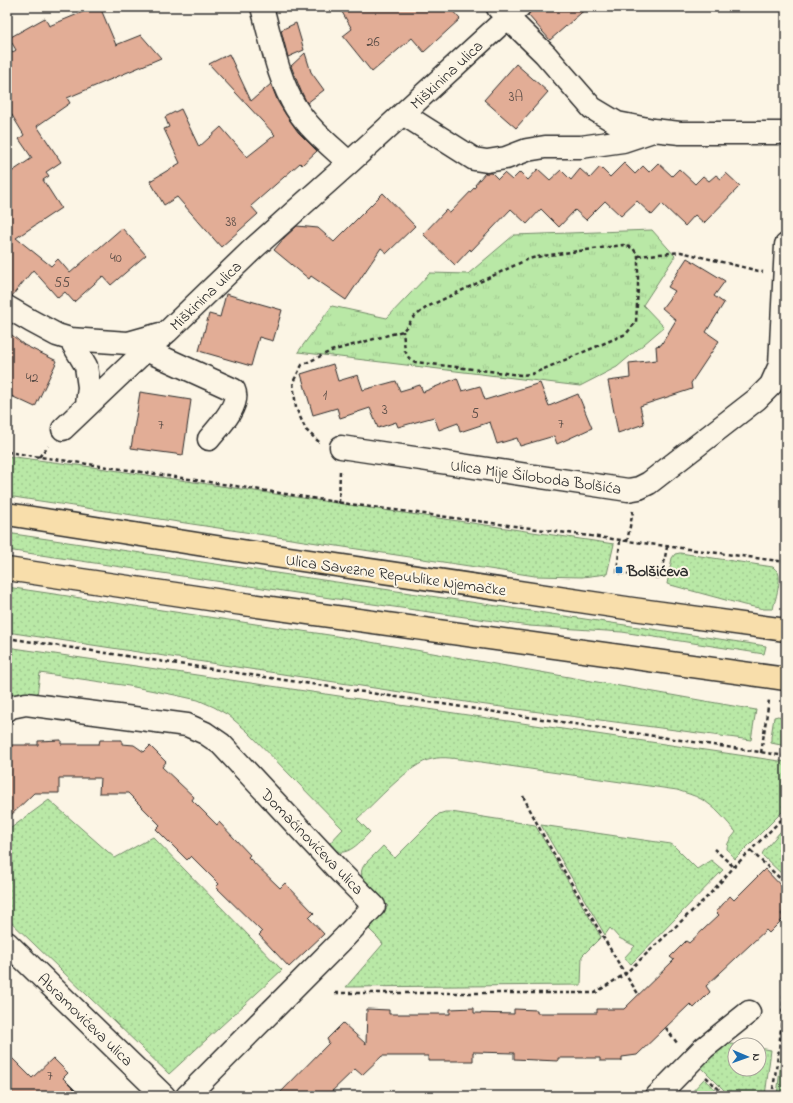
<svg xmlns="http://www.w3.org/2000/svg" width="793" height="1103" font-family="'Indie Flower',sans-serif">
<style>
.grass{fill:url(#grass-dots);stroke:#728a68}
.park{fill:url(#park-tufts);stroke:#728a68}
.building{fill:#e2ad96;stroke:#2b2b2b}
.lines{fill:none;stroke-linecap:round;stroke-linejoin:round}
.minor-casing{stroke:#2b2b2b;stroke-width:25}
.major-casing{stroke:#2b2b2b;stroke-width:25}
.path{stroke:#2b2b2b;stroke-width:2.5;stroke-dasharray:4 3;stroke-linecap:butt}
.minor{stroke:#fcf5e5;stroke-width:22}
.major{stroke:#f8deab;stroke-width:22}
.poi-dot{fill:#1f6fb2;stroke:#fcf5e5;stroke-width:1.5}
.labels{text-anchor:middle;stroke-width:4;stroke-linejoin:round;paint-order:stroke}
.number-label{font-size:14px;fill:#594c46}
.street-label{font-size:16px;fill:#2b2b2b;stroke:#fcf5e5}
.poi-label{font-size:16px;font-weight:bold;fill:#2b2b2b;stroke:#fcf5e5;text-anchor:start}
</style>
<defs>
<pattern id="grass-dots" width="8" height="8" patternUnits="userSpaceOnUse"><rect width="8" height="8" fill="#b9e8a6"/><path d="M2 2h.1M6 6h.1" fill="none" stroke="#9fc78f" stroke-width="1.8" stroke-linecap="round"/></pattern>
<pattern id="park-tufts" width="24" height="20" patternUnits="userSpaceOnUse"><rect width="24" height="20" fill="#b9e8a6"/><path d="M3 7l-1-3M5 7V3M7 7l1-3M15 17l-1-3M17 17v-4M19 17l1-3" fill="none" stroke="#9fc78f"/></pattern>
</defs>
<rect width="100%" height="100%" fill="#fcf5e5"/>
<filter id="ink" filterUnits="userSpaceOnUse"><feTurbulence type="fractalNoise" baseFrequency=".025" numOctaves="2"/><feDisplacementMap in="SourceGraphic" scale="8" xChannelSelector="R" yChannelSelector="G"/><feConvolveMatrix kernelMatrix="1 2 1 2 8 2 1 2 1" color-interpolation-filters="sRGB"/></filter>
<g filter="url(#ink)">
<!-- grass -->
<path class="grass" d="M7,456L92,467L614,544L607,574L582,577L535,576L7,496Z
M7,533L766,646L764,654L622,632L529,626L330,598L7,550Z
M680,553L773,567C775,569 776,570 778,572C782,580 775,600 773,609H764L744,605L667,584L672,558L675,554Z
M7,587L336,636L756,710L751,740L479,704L7,632Z
M7,647L786,762V808L735,859L727,849C727,841 732,838 736,832C726,821 715,806 701,799C694,795 685,793 677,790L467,760C455,759 444,756 432,759C410,763 375,803 357,819L370,832C359,843 343,863 328,845L343,829L247,731L228,715L214,707L198,700L175,695L129,686L40,673L37,696L7,701Z
M778,716L786,719V746L771,743V737L774,717Z
M49,800L115,858L153,837L282,970L169,1074L7,918V831Z
M445,812H451L535,825L601,937L582,956L581,985L346,987L383,944L378,938L369,929L388,906C377,896 352,880 365,864C371,857 378,852 383,846L395,858L439,814Z
M541,825L671,844L674,846L697,869L711,860L723,870L631,964L624,958L635,946L619,938L610,928L605,935Z
M786,825V878L762,855L763,852Z
M786,1014V1096H777Z
M729,1044L742,1045H735V1069H759V1048L771,1050L765,1096H730L697,1063L719,1046Z
M704,1079L722,1096H688Z"/>
<!-- park -->
<path class="park" d="M652,230L675,256L643,305L664,327L617,367L580,386L298,352L332,306L387,318L430,273L468,274L514,235Z"/>
<!-- building -->
<path class="building" d="M95,7H100L116,45L141,35L161,58L67,98L70,103L37,126L61,162L46,172L49,176L43,180L61,208L16,238L51,266L58,259L70,273L122,228L146,255L111,285L103,276L74,302L65,292L58,298L33,270L12,296L7,295V175L32,158L19,139L24,135L7,107V56L16,50L9,38L45,18L49,26Z
M339,7H449L460,19L424,52L412,38L372,72L343,36L352,29Z
M531,7H588L550,40L528,15L531,11Z
M296,23L304,50L288,57L281,30Z
M305,53L311,72L324,90L307,103L301,91L291,66Z
M229,54L251,101L271,84L278,102L286,115L298,132L317,151L302,165L300,163L251,206L258,214L221,247L177,197L164,205L150,181L180,163L164,129L169,127L165,117L181,109L199,147L221,127L247,157L275,135L209,64Z
M516,64L548,92L516,128L484,100Z
M624,163L635,174L643,166L649,172L658,163L672,176L679,169L695,184L703,176L709,181L716,175L721,179L726,173L740,186L704,223L695,215L685,226L662,204L652,215L637,201L621,216L605,201L586,220L575,210L559,227L541,209L527,224L511,209L471,251L470,249L455,265L423,234L446,210L450,213L476,186L475,185L485,173H492L498,179L504,173L512,180L520,172L528,180L538,169L550,180L561,170L571,180L580,169L590,178L600,167L610,177Z
M383,193L415,226L387,253L381,248L346,300L311,276L309,279L274,250L284,238L297,226L318,228L334,242Z
M687,258L725,281L714,296L724,303L706,332L719,341L691,383L692,389L640,406L644,424L618,433L608,381L630,378L629,363L657,360L656,346L661,345L676,320L662,308L675,291L668,287Z
M226,294L282,310L273,341L259,337L251,366L199,351L209,314L220,317Z
M7,331L24,345L57,361L35,407L7,394Z
M333,364L338,381L358,375L363,390L396,381L400,391L420,385L423,392L457,378L462,391L480,386L485,400L540,383L549,406L578,394L592,428L557,444L554,436L520,446L517,438L497,444L490,422L460,432L458,423L439,430L434,417L398,427L396,422L378,428L370,408L340,418L337,408L313,415L301,374Z
M140,392L191,400L183,455L131,448Z
M61,740V744H99L100,740H122V744L134,745L144,752L150,746L166,762L162,767L194,797L192,800L217,825L219,822L250,855L248,857L280,888L285,883L314,913L309,918L324,934L289,967L259,935L262,932L216,887L219,884L191,856L187,860L156,829L160,825L128,793H99L100,778H59V793H34L7,819V750L12,745H38V741Z
M765,869L786,891V908L781,914L784,918L769,933L766,930L706,986L710,992L694,1008L690,1004L637,1055L622,1057V1061H600V1058H558V1061L514,1059V1053L473,1052V1061H428V1056H382L362,1075L355,1069L327,1096H277L329,1043L327,1039L343,1023L366,1044L367,1009L389,1010V1014H450V1009L474,1008V1013L514,1014V1009L537,1010V1013H597V1009H624L674,960L670,957L686,941L689,943L719,915L716,912L730,896L734,900Z
M7,1053L32,1078L53,1058L68,1073L63,1078L81,1096H7Z"/>
<g class="lines">
<defs>
<path id="minor" d="M262,7C271,39 278,80 296,108C310,130 331,146 349,163
M498,8L545,54L592,108L617,123L653,130L680,133H786
M403,114L474,159L487,161L506,158L527,150L545,147H581L623,141L653,131
M7,307L31,321L57,335L70,339L128,343L160,334
M70,339L86,366L89,387L87,405
M146,350L234,390C241,405 218,428 209,439
M63,429L146,350L167,332L254,248L349,163L519,7
M341,447L628,490L639,488L649,483L757,399L771,385L780,365L786,245
M7,710L11,707L26,704L187,725L205,733L221,744L341,873L374,906L345,937L187,1096
M7,943L164,1096
M657,1096L704,1048L749,1012"/>
<path id="major" d="M7,514L242,551L633,609L786,630
M7,569L236,603L786,679"/>
</defs>
<!-- minor casing -->
<use href="#minor" class="minor-casing"/>
<!-- major casing -->
<use href="#major" class="major-casing"/>
<!-- path -->
<path class="path" d="M638,256L681,252L763,272
M319,442L306,430L296,408L293,382L302,365L331,351L403,331L414,317L427,307L528,259L542,256L623,245L633,248L638,256V287L636,322L626,334L532,374L521,375L415,362L409,358L405,351L403,331
M7,452L229,485L349,504L786,562
M39,457L48,446
M339,503L340,470
M620,541L617,573L661,578L667,547
M627,542L633,511
M784,608L786,591
M7,638L786,756
M761,753L769,700
M523,796L544,837L625,974L639,995
M714,849L734,867
M751,851L786,884
M335,993H595L625,974L708,896L734,867L786,815
M666,1028L677,1043
M706,1077L726,1096
M772,1096L779,1049L786,975"/>
<!-- minor -->
<use href="#minor" class="minor"/>
<!-- major -->
<use href="#major" class="major"/>
</g>
</g>
<!-- markers -->
<rect class="poi-dot" x="615" y="566" width="8" height="8" rx="2"/>
<g class="labels">
<!-- number labels -->
<g class="number-label">
<text x="373" y="46">26</text>
<text x="516" y="101">3A</text>
<text x="231" y="226">38</text>
<text x="116" y="262">40</text>
<text x="62" y="287">55</text>
<text x="32" y="382">42</text>
<text x="325" y="399">1</text>
<text x="385" y="414">3</text>
<text x="475" y="418">5</text>
<text x="561" y="428">7</text>
<text x="161" y="429">7</text>
<text x="50" y="1080">7</text>
</g>
<!-- street labels -->
<g class="street-label">
<text transform="translate(446 74) rotate(-43)" y="6">Miškinina ulica</text>
<text transform="translate(205 295) rotate(-44)" y="6">Miškinina ulica</text>
<text transform="translate(536 476) rotate(8)" y="6">Ulica Mije Šiloboda Bolšića</text>
<text transform="translate(396 574) rotate(8)" y="6">Ulica Savezne Republike Njemačke</text>
<text transform="translate(313 841) rotate(46)" y="6">Domaćinovićeva ulica</text>
<text transform="translate(86 1019) rotate(44)" y="6">Abramovićeva ulica</text>
</g>
<!-- poi labels -->
<g class="poi-label">
<text x="627" y="576">Bolšićeva</text>
</g>
</g>
<!-- margin -->
<rect width="793" height="1103" fill="none" stroke="#fcf5e5" stroke-width="24"/>
<rect x="12" y="12" width="769" height="1079" fill="none" stroke="#2b2b2b" stroke-width="1.5" filter="url(#ink)"/>
<!-- north arrow -->
<g transform="translate(747 1057) rotate(92)"><circle r="19" fill="#fcf5e5" stroke="#a8a49b"/>
<path d="M0-3L7 15L0 10L-7 15Z" fill="#1f6fb2"/>
<text y="-6" font-size="11" font-weight="bold" text-anchor="middle" fill="#2b2b2b">N</text>
</g>
</svg>
